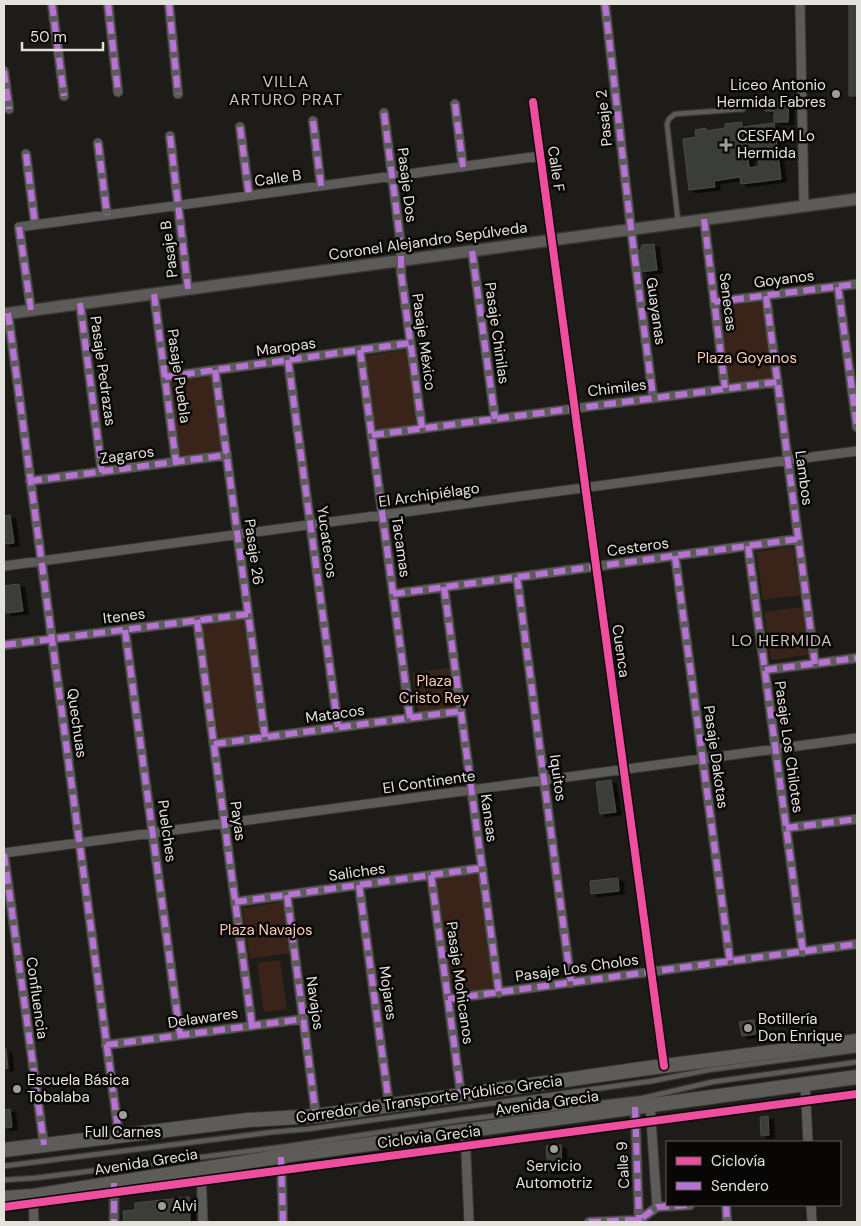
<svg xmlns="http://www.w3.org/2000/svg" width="861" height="1226" font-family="'DM Sans',sans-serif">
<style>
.green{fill:#3a241a}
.building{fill:#3b3c38;stroke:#4c4b48;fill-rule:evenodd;filter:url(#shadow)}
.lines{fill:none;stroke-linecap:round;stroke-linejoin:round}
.service-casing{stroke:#383734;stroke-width:7}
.minor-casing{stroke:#383734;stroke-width:11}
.tertiary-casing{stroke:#383734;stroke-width:14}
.primary-casing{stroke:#383734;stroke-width:16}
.service{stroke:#5c5b59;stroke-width:4.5}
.minor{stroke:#5c5b59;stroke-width:9}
.tertiary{stroke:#5c5b59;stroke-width:11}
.primary{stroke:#5d5c59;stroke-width:14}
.quiet{stroke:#b673d3;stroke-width:6;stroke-dasharray:12 6;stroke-linecap:butt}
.cycleway-casing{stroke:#080705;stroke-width:11}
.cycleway{stroke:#ef4d9e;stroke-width:8}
.poi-dot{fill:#9e9d97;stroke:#080705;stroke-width:2}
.labels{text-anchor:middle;stroke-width:5;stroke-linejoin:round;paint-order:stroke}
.poi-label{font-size:15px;fill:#e4e2dc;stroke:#080705;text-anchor:start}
.street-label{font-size:15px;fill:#e4e2dc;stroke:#080705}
.park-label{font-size:15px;fill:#fbccb8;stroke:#080705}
.neighbourhood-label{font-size:16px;letter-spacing:1px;fill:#c8c4b9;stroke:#080705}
</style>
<defs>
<filter id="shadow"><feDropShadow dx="5.5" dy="3" stdDeviation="0" flood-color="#0009"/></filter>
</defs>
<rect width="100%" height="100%" fill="#1d1c18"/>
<!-- green -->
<path class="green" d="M763,301L773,379L726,385L718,305Z
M409,349L419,425L374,432L364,356Z
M214,376L224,450L179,457L168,382Z
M793,546L800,595L763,600L756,552Z
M802,607L808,655L771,660L764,612Z
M244,619L260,733L219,739L203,626Z
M450,668L455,706L418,711L412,673Z
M479,872L495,990L453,996L436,879Z
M283,902L290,953L250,959L242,908Z
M280,960L287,1009L264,1012L257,963Z"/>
<!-- building -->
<path class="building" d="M849,4H857V96H849Z
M766,99L789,100L788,122H774V111H765Z
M742,122V127L774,123L781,179L741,184L740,177L714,181L715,187L689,190L683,139L696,137L695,130L706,128V131L725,128V124ZM754,132L755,141L745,143L743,134ZM757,158L759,166L749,168L748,159Z
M654,244L657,270L641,272L639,252L642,245Z
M10,515L14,543L4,544V516Z
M19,584L23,611L6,613L4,586Z
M611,780L616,812L600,814L596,782Z
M618,878L619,891L591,894L590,881Z
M754,1020L756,1034L742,1036L739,1022Z
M4,1049H6L8,1068L4,1069Z
M10,1109L12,1127L4,1128V1110Z
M768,1116L769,1135L761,1136L760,1117Z
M561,1145L562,1171H548L546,1146Z
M189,1197L190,1222H124L123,1211L135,1210V1203Z"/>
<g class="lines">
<defs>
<path id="service" d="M678,221L667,124L669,119L675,114L743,109
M4,1166L273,1132L308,1129L652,1081L708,1070L857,1050
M4,1180L35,1178L289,1146L461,1120L643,1098L712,1082L857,1062"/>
<path id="minor" d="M52,4L64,96
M108,4L118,92
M169,4L178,94
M605,4L631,229L653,397
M800,4L804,206
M4,71L9,109
M533,102L664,1066
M455,104L463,167
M384,113L401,246V273L422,428
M313,121L321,186
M240,127L249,195
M170,136L188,289
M98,143L107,215
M26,154L35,224
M704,219L725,388
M472,251L495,419
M838,287L857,427
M154,294L176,462
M766,296L815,664
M714,302L857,284
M80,303L102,472
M31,310L19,227L540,156
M8,313L119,1136
M360,350L410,718
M288,360L338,727
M215,370L265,737
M165,377L410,343
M372,435L777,382
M30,481L227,455
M748,546L803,952
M675,556L730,961
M4,566L857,451
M517,577L571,983
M444,587L499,993
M393,594L798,539
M197,620L252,1026
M125,630L180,1035
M4,645L248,614
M765,670L857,658
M214,744L461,711
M786,828L857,819
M4,853L857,738
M4,854L44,1145
M431,875L461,1094
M359,885L389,1104
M287,895L316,1116
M235,902L482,868
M448,999L857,944
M106,1045L303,1019
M805,1084L808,1142
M650,1105L657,1207
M635,1107L639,1222
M465,1131L469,1222
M281,1157L283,1222
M201,1169L203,1222
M114,1183V1222
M33,1196L34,1222
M726,1205L727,1222
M811,1205L812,1222
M589,1222L639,1220L657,1207L690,1205"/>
<path id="tertiary" d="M4,314L857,199"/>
<path id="primary" d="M4,1150L248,1120L316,1116L641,1069L857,1041
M4,1198L33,1196L289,1155L857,1077"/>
</defs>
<!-- service casing -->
<use href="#service" class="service-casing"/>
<!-- minor casing -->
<use href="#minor" class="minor-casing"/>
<!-- tertiary casing -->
<use href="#tertiary" class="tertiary-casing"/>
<!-- primary casing -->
<use href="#primary" class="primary-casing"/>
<!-- service -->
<use href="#service" class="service"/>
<!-- minor -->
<use href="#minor" class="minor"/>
<!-- tertiary -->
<use href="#tertiary" class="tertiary"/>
<!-- primary -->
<use href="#primary" class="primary"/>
<!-- quiet -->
<path class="quiet" d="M52,4L64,96
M108,4L118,92
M169,4L178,94
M605,4L631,229L653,397
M4,71L9,109
M455,104L463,167
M384,113L401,246V273L422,428
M313,121L321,186
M240,127L249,195
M170,136L188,289
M98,143L107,215
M26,154L35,224
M704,219L725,388
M19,227L31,310
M472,251L495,419
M838,287L857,427
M154,294L176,462
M766,296L815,664
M714,302L857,284
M80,303L102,472
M8,313L119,1136
M360,350L410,718
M288,360L338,727
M215,370L265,737
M165,377L410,343
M372,435L777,382
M30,481L227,455
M748,546L803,952
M675,556L730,961
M517,577L571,983
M444,587L499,993
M393,594L798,539
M197,620L252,1026
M125,630L180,1035
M4,645L248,614
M765,670L857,658
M214,744L461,711
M786,828L857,819
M4,854L44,1145
M431,875L461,1094
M359,885L389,1104
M287,895L316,1116
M235,902L482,868
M448,999L857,944
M106,1045L303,1019
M635,1107L639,1222
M281,1157L283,1222
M114,1183V1222
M726,1205L727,1222
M589,1222L639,1220L657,1207L690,1205"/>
<defs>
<path id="cycleway" d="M533,102L664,1066
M4,1207L857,1094"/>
</defs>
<!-- cycleway casing -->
<use href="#cycleway" class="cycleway-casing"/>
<!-- cycleway -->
<use href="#cycleway" class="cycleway"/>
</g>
<!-- markers -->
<g class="poi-dot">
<circle cx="836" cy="94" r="5"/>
<path d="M723.5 137.5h5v5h5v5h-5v5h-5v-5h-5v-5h5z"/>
<circle cx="748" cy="1028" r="5"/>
<circle cx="17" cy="1089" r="5"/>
<circle cx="123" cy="1115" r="5"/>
<circle cx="554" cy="1149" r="5"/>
<circle cx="162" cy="1206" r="5"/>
</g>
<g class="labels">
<!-- poi labels -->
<g class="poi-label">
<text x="826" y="90" text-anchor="end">Liceo Antonio<tspan x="826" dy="17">Hermida Fabres</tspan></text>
<text x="737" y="141">CESFAM Lo<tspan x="737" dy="17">Hermida</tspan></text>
<text x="758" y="1024">Botillería<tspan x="758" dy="17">Don Enrique</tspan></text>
<text x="27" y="1085">Escuela Básica<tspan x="27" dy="17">Tobalaba</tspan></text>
<text x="123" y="1137" text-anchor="middle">Full Carnes</text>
<text x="554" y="1171" text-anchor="middle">Servicio<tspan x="554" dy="17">Automotriz</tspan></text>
<text x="172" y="1211">Alvi</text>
</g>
<!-- street labels -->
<g class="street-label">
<text transform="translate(604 118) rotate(-96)" y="5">Pasaje 2</text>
<text transform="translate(556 169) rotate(82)" y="5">Calle F</text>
<text transform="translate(278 178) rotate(-8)" y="5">Calle B</text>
<text transform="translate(407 185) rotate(83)" y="5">Pasaje Dos</text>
<text transform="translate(428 241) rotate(-8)" y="5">Coronel Alejandro Sepúlveda</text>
<text transform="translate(169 249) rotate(-97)" y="5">Pasaje B</text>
<text transform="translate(784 279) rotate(-7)" y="5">Goyanos</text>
<text transform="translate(728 302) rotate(83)" y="5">Senecas</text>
<text transform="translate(656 311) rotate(82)" y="5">Guayanas</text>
<text transform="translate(497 333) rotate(82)" y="5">Pasaje Chinilas</text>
<text transform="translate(424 342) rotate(82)" y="5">Pasaje México</text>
<text transform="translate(286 347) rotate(-8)" y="5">Maropas</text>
<text transform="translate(103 371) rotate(82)" y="5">Pasaje Pedrazas</text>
<text transform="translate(179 376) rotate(82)" y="5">Pasaje Puebla</text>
<text transform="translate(617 388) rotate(-7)" y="5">Chimiles</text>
<text transform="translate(127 455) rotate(-8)" y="5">Zagaros</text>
<text transform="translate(804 478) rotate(82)" y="5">Lambos</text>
<text transform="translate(429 495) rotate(-8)" y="5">El Archipiélago</text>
<text transform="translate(327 542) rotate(82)" y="5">Yucatecos</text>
<text transform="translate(401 547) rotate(82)" y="5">Tacamas</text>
<text transform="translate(638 547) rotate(-8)" y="5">Cesteros</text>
<text transform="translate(254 552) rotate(82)" y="5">Pasaje 26</text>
<text transform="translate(124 616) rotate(-7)" y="5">Itenes</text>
<text transform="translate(621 651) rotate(82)" y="5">Cuenca</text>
<text transform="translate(335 714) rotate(-8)" y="5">Matacos</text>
<text transform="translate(77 723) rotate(82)" y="5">Quechuas</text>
<text transform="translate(789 747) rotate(82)" y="5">Pasaje Los Chilotes</text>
<text transform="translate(716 757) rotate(82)" y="5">Pasaje Dakotas</text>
<text transform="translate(558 778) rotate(82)" y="5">Iquitos</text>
<text transform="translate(429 782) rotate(-8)" y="5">El Continente</text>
<text transform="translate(489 818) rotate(82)" y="5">Kansas</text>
<text transform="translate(238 821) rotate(82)" y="5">Payas</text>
<text transform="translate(167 831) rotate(82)" y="5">Puelches</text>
<text transform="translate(357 872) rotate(-8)" y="5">Saliches</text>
<text transform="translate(577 968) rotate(-8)" y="5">Pasaje Los Cholos</text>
<text transform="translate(460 983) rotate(82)" y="5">Pasaje Mohicanos</text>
<text transform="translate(388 993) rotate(82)" y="5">Mojares</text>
<text transform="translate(37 998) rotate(82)" y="5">Confluencia</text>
<text transform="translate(315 1003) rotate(82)" y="5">Navajos</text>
<text transform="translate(203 1018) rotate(-8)" y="5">Delawares</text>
<text transform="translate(429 1099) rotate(-8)" y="5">Corredor de Transporte Público Grecia</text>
<text transform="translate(547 1103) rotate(-8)" y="5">Avenida Grecia</text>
<text transform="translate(429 1137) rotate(-7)" y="5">Ciclovia Grecia</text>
<text transform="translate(146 1162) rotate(-9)" y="5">Avenida Grecia</text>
<text transform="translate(623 1165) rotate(-93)" y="5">Calle 9</text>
</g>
<!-- park labels -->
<g class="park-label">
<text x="747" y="363">Plaza Goyanos</text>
<text x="434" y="686">Plaza<tspan x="434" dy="17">Cristo Rey</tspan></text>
<text x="266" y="935">Plaza Navajos</text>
</g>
<!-- neighbourhood labels -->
<g class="neighbourhood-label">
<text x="286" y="87">VILLA<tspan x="286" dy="18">ARTURO PRAT</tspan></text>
<text x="782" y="646">LO HERMIDA</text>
</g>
</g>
<!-- border -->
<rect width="861" height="1226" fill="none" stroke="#e4e2dc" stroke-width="10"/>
<!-- legend -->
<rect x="666" y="1141" width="175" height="65" fill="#080705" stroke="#605f5b"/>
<rect x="676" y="1157" width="25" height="8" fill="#ef4d9e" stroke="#605f5b"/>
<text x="711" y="1166" font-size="15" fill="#e4e2dc">Ciclovía</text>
<rect x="676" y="1182" width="25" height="8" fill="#b673d3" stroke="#605f5b"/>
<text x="711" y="1191" font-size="15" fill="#e4e2dc">Sendero</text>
<!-- scale -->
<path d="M22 42v8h81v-8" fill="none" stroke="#e4e2dc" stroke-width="2.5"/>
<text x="30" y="42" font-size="15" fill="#e4e2dc" stroke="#080705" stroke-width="4" paint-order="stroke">50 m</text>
</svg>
